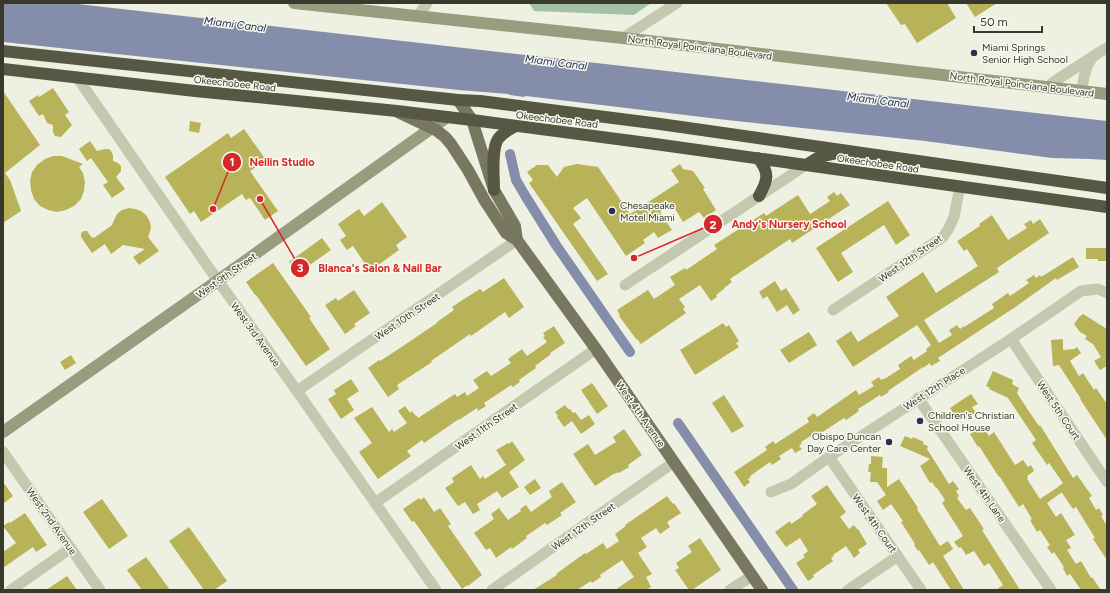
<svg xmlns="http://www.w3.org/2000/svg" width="1110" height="593" font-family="Figtree,sans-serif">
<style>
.green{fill:#a3bfa4}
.water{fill:#848eab}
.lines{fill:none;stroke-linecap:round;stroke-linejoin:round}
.canal{stroke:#848eab;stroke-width:10}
.building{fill:#b8b359}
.street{stroke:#c4c8af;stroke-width:11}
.secondary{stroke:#9a9c80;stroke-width:12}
.primary{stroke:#77785f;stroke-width:12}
.highway{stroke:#575844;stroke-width:12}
.poi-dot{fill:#263155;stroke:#f6f9ee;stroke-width:1.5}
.labels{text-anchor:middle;stroke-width:3;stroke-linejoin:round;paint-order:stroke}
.street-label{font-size:10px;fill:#38382c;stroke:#f6f9ee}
.poi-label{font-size:10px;fill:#38382c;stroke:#f6f9ee;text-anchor:start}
.water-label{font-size:11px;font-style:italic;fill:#263155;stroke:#f6f9ee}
.leader{fill:none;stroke:#d62828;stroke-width:1.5}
.callout-dot{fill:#d62828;stroke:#f6f9ee;stroke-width:1.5}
.mark-label{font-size:12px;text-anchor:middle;font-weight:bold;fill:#fff}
.callout-label{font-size:11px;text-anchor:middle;font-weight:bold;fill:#d62828;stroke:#f6f9ee;stroke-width:3;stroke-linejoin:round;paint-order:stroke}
</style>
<rect width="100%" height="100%" fill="#eef1e2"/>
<!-- green -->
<path class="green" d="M529,3H651L634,15L534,11Z"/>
<!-- water -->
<path class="water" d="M3,3H69L1107,121V160L1090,159L1052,158L925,141L727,120L526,96L524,97L510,95L508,94L459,90L3,42Z"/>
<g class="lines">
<!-- canal -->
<path class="canal" d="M510,154L516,180L526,197L556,245L630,352
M678,423L793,590"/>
</g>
<!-- building -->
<path class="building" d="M886,3H947L956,18L917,43L905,24L901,25Z
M966,3H997L975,17Z
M53,88L69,112L65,115L72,125L61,137L55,136L53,132V125L47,123L43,114L39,116L29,101L38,95L39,97Z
M3,91L40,145L5,173L10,180L21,211L3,223Z
M190,121L201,123L199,133L189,131Z
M244,129L266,160L250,171L278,211L265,220L250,198L246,200L242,194L201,222L194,211L190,214L165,177L228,133L231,138Z
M90,141L97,151L105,149H109L111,151L113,155V161L118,163L121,166V171L116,177L125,189L112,198L103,185L108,182L91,158L87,161L79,149Z
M53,156H62L83,164L79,167L83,173L85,182L84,191L81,199L74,206L66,210L57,212L48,210L40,206L34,199L31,190L30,181L32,172L37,165L45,159Z
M577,164L598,167L630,214L679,182L671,170L680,164L683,169L693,171L705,188L703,189L716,210L704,218L699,212L683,222L672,204L660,212L672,230L658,238L654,232L643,240L645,243L626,256L587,198L573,208L581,218L573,224L608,274L597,281L529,183L533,180L527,172L537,165H548L557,177L564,167Z
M834,192L837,196L841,193L850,205L792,243L790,239L730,279L732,282L724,288V289L716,295L717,297L711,301L700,285L679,299L685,307L683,309L686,313L641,344L637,339H636L619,316L620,315L617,310L648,290L654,299L675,285L670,277L685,268L686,270L717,249L714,245L764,213L766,216L798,195L810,214L830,201L827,197Z
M888,201L910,235L896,245L884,225L841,253L853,272L838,282L816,248Z
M382,202L407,237L396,245L399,250L370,271L353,246L347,250L340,240L346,236L338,224L359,209L364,216Z
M129,208L135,209L141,211L146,215L149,220L151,226L150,232L148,237L159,251L139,265L133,257L145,249L123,245L111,254L105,244L92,253L81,237V234L82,232L84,231H87L92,238L93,237L94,238L112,225L114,220L117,214L122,210Z
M992,215L1008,240L1027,228L1024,224L1031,220L1033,224L1040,219L1049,233L997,268L999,272L924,320L939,343L952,335L949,330L957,325L960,329L964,326V327L994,308L992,304L1008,293L1010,296L1029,283L1026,280L1034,275L1036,278L1040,275L1041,277L1073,257L1079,267L1057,280L1056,278L1014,308L1000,317L938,358L940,361L931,366L930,363L923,368V367L888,391L889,392L881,397L880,395L858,409L859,411L846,420L844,418L818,435L816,436L814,434L801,442L802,443L799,446L802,449L795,453L792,448L779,456L781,459L772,465L770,462L750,476L751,477L748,479L750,482L744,487L734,472L767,450L765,447L773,441L775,444L809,422L807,418L810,416L814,413L817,417L856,390L859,395L874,386L871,382L879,377L881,380L886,378L900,369L898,365L911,356L914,360L927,351L926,349L931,345L917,325L853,367L836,341L851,331L858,342L899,316L886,297L923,272L936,293L978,266L967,249L964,251L957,241L980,226L979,224Z
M322,238L331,250L297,274L289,262Z
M1086,248H1107V261H1098V259H1086Z
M273,263L311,317L309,318L330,349L306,366L256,295H255L246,282Z
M504,278L524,307L509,318L505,312L471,336L470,334L431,361L432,362L397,385L399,389L388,397L368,368L379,360L380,361L397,350L437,323V322L454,310L452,307L464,299L480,289L483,292Z
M775,281L781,291L786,288L800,310L793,315L787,305L777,312L767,296L763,299L759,292Z
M354,290L370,313L354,324L356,326L345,334L325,305L336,298L338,301Z
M1083,314L1107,329V366L1100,370L1094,361L1101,357L1093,344L1085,339L1087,336L1080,332L1074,324L1079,317Z
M723,323L726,327L729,325L739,341L736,343L739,347L695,375L680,350Z
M554,326L565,343L550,353L551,354L535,366L536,368L519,380L520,382L513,387L511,385L484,403L486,406L478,411L477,408L459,420V419L424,443L422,440L407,451L411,456L378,479L359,452L372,443L354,418L372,407L389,432L392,429L394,432L407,423L398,411L405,406L410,413L412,411L416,416H417L418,418L455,394L457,397L465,392L467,396L479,388L473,380L487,371L491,376L511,363L508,359L522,349L527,356L547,342L543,337L545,336L543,333Z
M809,332L817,345L789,363L780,350Z
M1063,339V350L1074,349L1077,347L1081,353L1070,361L1079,376L1083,373L1094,390L1096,388L1107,404V440L1080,399H1081L1059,365L1053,366L1051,340Z
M71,355L76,363L65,370L60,362Z
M993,371L1013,380L1012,384L1019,388L1017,393L1028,410L1039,426L1040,425L1073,478L1077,475L1092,496L1089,498L1096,510L1099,508L1103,515L1101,516L1107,526V560L1093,539L1095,538L1076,507L1073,509L1058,487L1063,483L1049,463L1047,465L1032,443L1036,440L1008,398L989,389L990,388L986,386Z
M351,379L359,391L347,399L354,410L341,419L328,399L336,394L334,390Z
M592,383L608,406L597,414L581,390Z
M971,394L978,404L972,407L976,413L965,420L962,414L956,418L950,408Z
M724,395L744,426L732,433L712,403Z
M565,405L568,409H570L573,413L575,412L581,420L589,415L595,424L581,434L572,421L564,427L557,417L558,416L555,412Z
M982,426L989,436L994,432L1015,465L1023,460L1028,467L1031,465L1034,471L1027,476L1028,478L1027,479L1040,499L1058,487L1062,492L1047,503L1056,517L1061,513L1075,535L1066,540L1071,548L1067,550L1076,564L1081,561L1091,578L1092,577L1101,590H1081L1070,574L1067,576L1063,568L1064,567L1054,552L1052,554L1047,547L1050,545L1040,530L1037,532L1030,520L1032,519L1023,504L1019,507L1000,477H999L979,446L978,447L970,434Z
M624,429L642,455L628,465L629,467L619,473L618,472L615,474V473L595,486L573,454L588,444L595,455L616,442L613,437Z
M905,436L912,439L913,437L924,442L923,444L928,446L927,449L949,484L953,481L959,489L956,491L959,496L957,498L966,510L970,508L984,529L982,530L1020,590H996L1003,585L989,563L984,566L974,551L966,555L961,547L959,548L954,542L963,536L942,503L945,500L937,488H936L932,482L930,483L920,466L930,459L900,446Z
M512,441L525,460L509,472L519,487L502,498L497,491L477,504L480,510L473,514L465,502L458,506L445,488L454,482L452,478L471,465L480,479L483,476L485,479L506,465L496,450L508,443L509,444Z
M871,456L883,457L882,468H887V487L899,479L918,508L917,509L940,546L948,541L953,549L943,556L964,590H951L933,562L929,565L919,550L918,551L914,545L915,544L901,522L903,521L891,504L883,510L877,501L886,495L877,482H870L871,472H868L869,464H871Z
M535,479L541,488L530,495L524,487Z
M3,482L13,496L3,504Z
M562,482L576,502L560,513L562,515L547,525L545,523L526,536L527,538L512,549L511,547L496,558L490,548L486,550L474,533L494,519L491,514L499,508L508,520L521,511L520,509L526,505L531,512L552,497L549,491Z
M827,485L846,512L840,517L849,529L854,525L857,529H858L867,544L858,550L860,553L854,558L846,546L833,555L834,556L831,558L833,561L813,575L814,577L808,581L796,563L805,557L803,555L808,551L800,538L786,547L775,532L790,521L791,524L803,516L802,515L817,504L811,496Z
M667,496L673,504L674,503L681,513L667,522L670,527L660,534L656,528L641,538L647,547L638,553L652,574L646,577L651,587L646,590H615L634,577L622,560L600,575L601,577L592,583L591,581L577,590H533L557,575L556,574L585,553L586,554L603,543L607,549L619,541L615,534L626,526L625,525Z
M424,497L434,512L440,508L451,524L448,526L482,575L468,586L467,585L462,589L414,521L412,522L403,509L419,498L421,500Z
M102,499L128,536L109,549L83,512Z
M25,513L47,545L36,552L33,547L3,568V552L16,543L3,526L9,522L10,523Z
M189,527L227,581L214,590H204L169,541Z
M700,538L721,570L692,590H689L675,570L679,568L676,563L692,552L688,546Z
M146,557L152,565L170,590H142L127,570Z
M67,576L77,590H46Z"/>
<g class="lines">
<!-- street -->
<path class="street" d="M418,16L427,3
M623,38L677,3
M77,77L211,271L297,391L436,590
M1048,87L1055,81L1094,56
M1082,91C1083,79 1085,66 1093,57C1097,53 1103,50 1107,48
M625,285L806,165
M833,310L943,237L949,228L954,217L960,186
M1011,339L1107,482
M297,391L517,240
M918,398L1051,590
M3,452L100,590
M829,457L921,590
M771,492L791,484L829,457L1011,339L1081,291L1098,289L1107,293
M375,503L596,349
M11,590L71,548
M492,590L674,462
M730,590L752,576
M848,590L898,556"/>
<!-- secondary -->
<path class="secondary" d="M294,3L623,38L1107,94
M3,432L206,289L447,117"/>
<!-- primary -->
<path class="primary" d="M458,100L472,120L494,190L515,226L517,240
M398,112L436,130L445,137L451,144L468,170L485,201L506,233L517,240L596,349L762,590"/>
<!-- highway -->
<path class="highway" d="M3,51L458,100L480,101L660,124L1107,188
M3,69L195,91L397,111L472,120L655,144L1107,207
M758,158C770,173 768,180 759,196
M806,165L819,157L838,153
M494,190C494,176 491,150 498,139C502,133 510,129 516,126"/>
</g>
<!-- markers -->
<g class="poi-dot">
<circle cx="974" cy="53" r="4"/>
<circle cx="612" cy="211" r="4"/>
<circle cx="920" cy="421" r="4"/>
<circle cx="889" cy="442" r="4"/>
</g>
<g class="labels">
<!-- street labels -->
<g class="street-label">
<text transform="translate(700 47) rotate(7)" y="4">North Royal Poinciana Boulevard</text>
<text transform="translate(235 83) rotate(6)" y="4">Okeechobee Road</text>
<text transform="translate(1022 84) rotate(7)" y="4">North Royal Poinciana Boulevard</text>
<text transform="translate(557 119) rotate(7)" y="4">Okeechobee Road</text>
<text transform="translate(878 163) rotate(8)" y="4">Okeechobee Road</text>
<text transform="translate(910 258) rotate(-35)" y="4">West 12th Street</text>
<text transform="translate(226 275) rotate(-35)" y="4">West 9th Street</text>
<text transform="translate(407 316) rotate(-34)" y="4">West 10th Street</text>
<text transform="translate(256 334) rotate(54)" y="4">West 3rd Avenue</text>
<text transform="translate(934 388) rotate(-33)" y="4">West 12th Place</text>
<text transform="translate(1059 410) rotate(56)" y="4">West 5th Court</text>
<text transform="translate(641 414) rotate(55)" y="4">West 4th Avenue</text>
<text transform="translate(486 426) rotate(-35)" y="4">West 11th Street</text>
<text transform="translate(985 494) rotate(55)" y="4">West 4th Lane</text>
<text transform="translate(52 521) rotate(55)" y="4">West 2nd Avenue</text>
<text transform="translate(875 523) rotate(55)" y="4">West 4th Court</text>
<text transform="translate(583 526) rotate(-35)" y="4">West 12th Street</text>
</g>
<!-- poi labels -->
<g class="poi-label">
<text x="982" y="51">Miami Springs<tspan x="982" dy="12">Senior High School</tspan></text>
<text x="620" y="209">Chesapeake<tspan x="620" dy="12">Motel Miami</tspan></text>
<text x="928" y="419">Children's Christian<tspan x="928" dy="12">School House</tspan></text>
<text x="881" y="440" text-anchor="end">Obispo Duncan<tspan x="881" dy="12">Day Care Center</tspan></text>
</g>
<!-- water labels -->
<g class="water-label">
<text transform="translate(235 24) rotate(7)" y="4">Miami Canal</text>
<text transform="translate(556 62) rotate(7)" y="4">Miami Canal</text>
<text transform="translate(878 100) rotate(7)" y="4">Miami Canal</text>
</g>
</g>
<!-- callouts -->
<path class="leader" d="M213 209L232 162M634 258L713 224M260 199L300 268"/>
<g class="callout-dot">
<circle cx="213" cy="209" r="4"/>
<circle cx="634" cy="258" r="4"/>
<circle cx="260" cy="199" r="4"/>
<circle cx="232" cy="162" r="10"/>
<circle cx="713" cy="224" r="10"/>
<circle cx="300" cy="268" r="10"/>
</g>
<g class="mark-label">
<text x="232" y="166">1</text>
<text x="713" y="229">2</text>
<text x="300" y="272">3</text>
</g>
<g class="callout-label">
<text x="282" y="166">Neilin Studio</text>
<text x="789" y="228">Andy's Nursery School</text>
<text x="380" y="272">Blanca's Salon &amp; Nail Bar</text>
</g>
<!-- border -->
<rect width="1110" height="593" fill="none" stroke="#38382c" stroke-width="8"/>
<!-- scale -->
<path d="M974 26v6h68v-6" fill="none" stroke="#38382c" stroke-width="2"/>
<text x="980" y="26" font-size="12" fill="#38382c" stroke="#f6f9ee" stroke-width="3" paint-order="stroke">50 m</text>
</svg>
